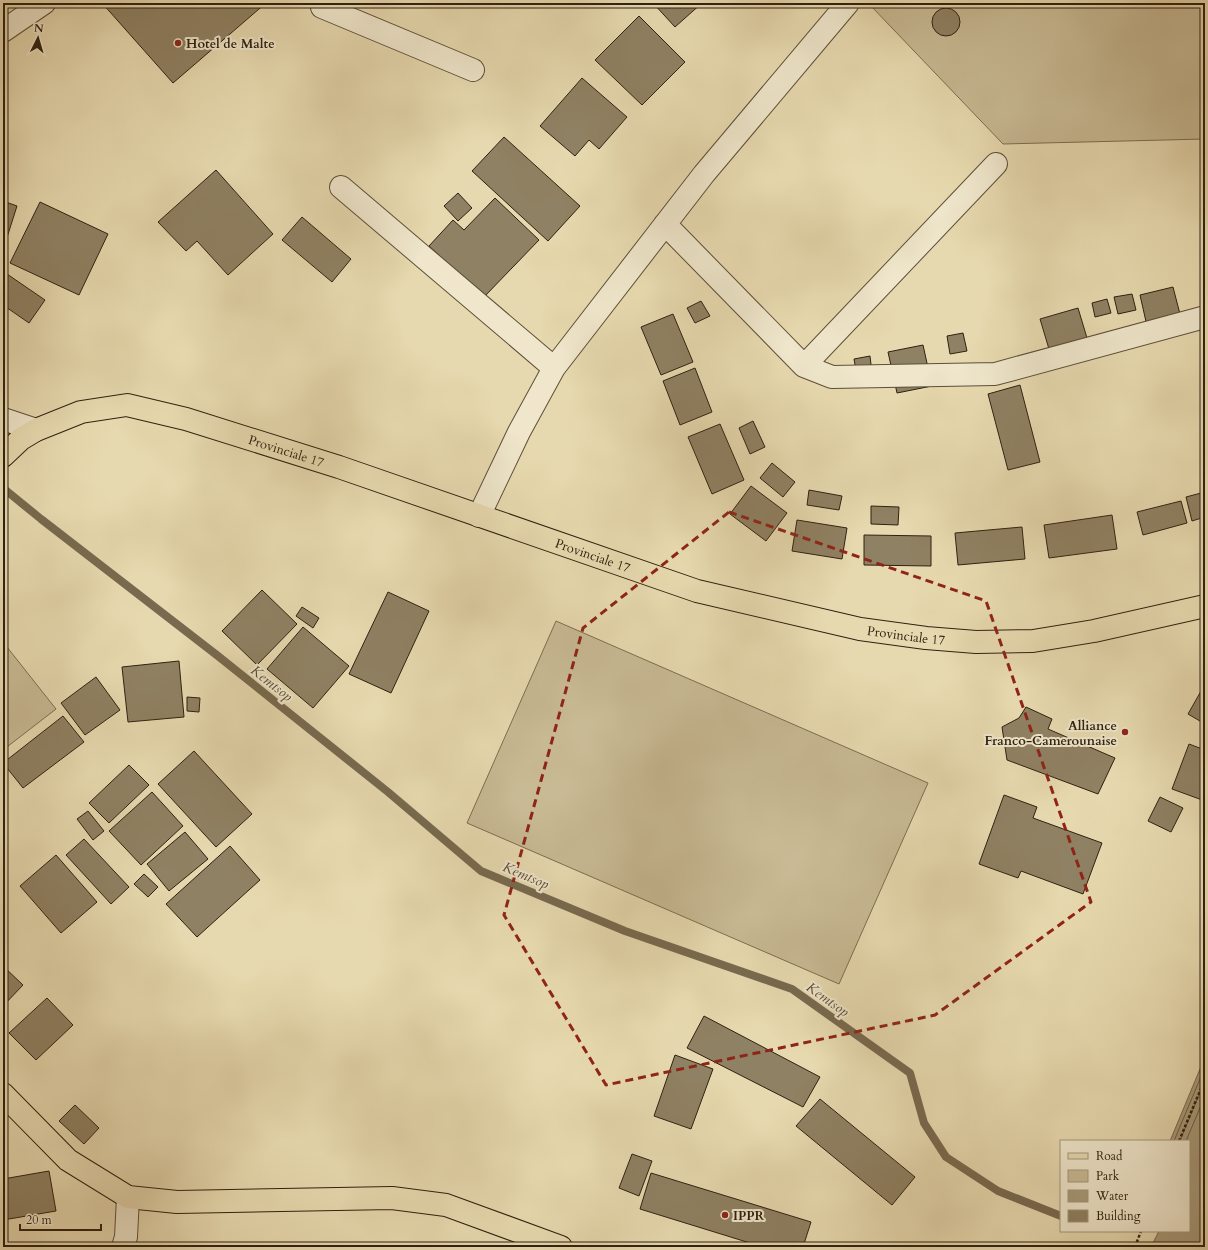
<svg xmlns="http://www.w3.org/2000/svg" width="1208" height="1250" font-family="Cardo,serif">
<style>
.green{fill:#c8ba94;stroke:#7c6e52}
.water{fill:#a89a79;stroke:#786a4f}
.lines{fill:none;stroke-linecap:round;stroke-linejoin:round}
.shore{stroke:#6c5e44;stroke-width:1}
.stream{stroke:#786a4f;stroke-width:8}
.building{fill:#8f8163;stroke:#2f2110}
.minor-casing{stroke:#5d4f38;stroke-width:24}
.major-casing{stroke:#2f2110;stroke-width:24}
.path{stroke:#2f2110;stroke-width:2.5;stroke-dasharray:3 2;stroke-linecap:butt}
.minor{stroke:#efe6cb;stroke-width:22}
.major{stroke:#e7d9af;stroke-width:22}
.marked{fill:none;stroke:#8f2418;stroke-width:3;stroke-dasharray:8 5;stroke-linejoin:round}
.poi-dot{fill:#8f2418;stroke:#efe6cb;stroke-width:1.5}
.labels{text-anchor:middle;stroke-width:4;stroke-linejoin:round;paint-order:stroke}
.poi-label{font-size:13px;font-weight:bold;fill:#2f2110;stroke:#efe6cb;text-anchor:start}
.street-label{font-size:13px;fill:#2f2110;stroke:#efe6cb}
.water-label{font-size:14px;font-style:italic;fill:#594b35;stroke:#efe6cb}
</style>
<rect width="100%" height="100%" fill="#e7d9af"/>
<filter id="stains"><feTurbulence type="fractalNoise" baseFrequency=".005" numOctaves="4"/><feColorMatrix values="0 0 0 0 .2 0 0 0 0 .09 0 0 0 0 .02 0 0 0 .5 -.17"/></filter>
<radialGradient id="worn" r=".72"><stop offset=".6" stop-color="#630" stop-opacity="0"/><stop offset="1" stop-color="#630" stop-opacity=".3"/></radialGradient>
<!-- green -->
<path class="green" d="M873,3H1205V139L1003,144L871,6Z
M556,621L928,783L839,984L467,823Z
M3,642L56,709L3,750Z"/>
<!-- water -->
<path class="water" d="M1205,1057V1247H1151L1159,1231H1189V1141H1170Z"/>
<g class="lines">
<!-- shore -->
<path class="shore" d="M1174,1141L1205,1067
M1180,1141L1205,1080
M1186,1141L1205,1096"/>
<!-- stream -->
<path class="stream" d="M3,488L41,519L218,656L388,792L481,871L625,931L792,989L910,1073L924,1123L946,1157L998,1191L1061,1216"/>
</g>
<!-- building -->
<path class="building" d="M102,3H208L209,4L210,3H266L173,83Z
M653,3H702L675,27Z
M932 22a14 14 0 1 1 28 0a14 14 0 1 1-28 0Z
M639,16L685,62L642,105L595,60Z
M582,78L627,117L599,149L589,140L575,156L540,126Z
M504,137L580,206L548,241L472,171Z
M216,170L273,234L228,275L197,241L186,251L158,222Z
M458,193L472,208L458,221L444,206Z
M495,198L539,240L484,297L429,246L453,220L464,230Z
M3,201L17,206L3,250Z
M40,202L108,234L79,295L10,263Z
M302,217L351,259L332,282L282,240Z
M7,274L45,300L29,323L3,305V280Z
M1173,287L1181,318L1147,326L1140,295Z
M1132,294L1136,310L1118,314L1114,297Z
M1107,299L1111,313L1095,317L1092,303Z
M701,301L710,316L695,323L687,308Z
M1078,308L1087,338L1049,349L1040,319Z
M673,314L693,362L661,375L641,327Z
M963,333L967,351L950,354L947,336Z
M923,345L932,386L897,393L888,352Z
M870,356L872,373L857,376L854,359Z
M695,368L712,412L680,425L663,381Z
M1020,385L1040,462L1008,470L988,394Z
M753,421L765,447L750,454L739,428Z
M720,424L744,480L712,494L688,437Z
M772,463L795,482L783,497L760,478Z
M751,486L787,513L766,541L730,514Z
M809,490L842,496L839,510L807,505Z
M1205,492V517L1192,521L1186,497Z
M1181,501L1187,523L1143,535L1137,512Z
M871,506L899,507L898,525L871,524Z
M1112,515L1117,549L1049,558L1044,525Z
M797,520L847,528L842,559L792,551Z
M1022,527L1025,559L958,565L955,533Z
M864,535L931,536V566L864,565Z
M262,590L297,624L257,665L222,631Z
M388,592L429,611L391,693L349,674Z
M302,607L319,618L313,628L296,616Z
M303,627L349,666L313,708L267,669Z
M179,661L184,717L128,722L122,667Z
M96,677L120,710L85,735L61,703Z
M1205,684V724L1188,714Z
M187,697L200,698L199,712L187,711Z
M1026,707L1052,719L1048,729L1115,758L1098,794L1007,760L1002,727L1019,718Z
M63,716L84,742L23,788L3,763Z
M1189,744L1205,750V801L1172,789Z
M194,751L252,814L216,847L158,784Z
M129,765L149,785L109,823L89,803Z
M152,792L183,826L141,865L109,831Z
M1004,795L1037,807L1033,818L1102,843L1083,894L1021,871L1018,878L979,864Z
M1160,797L1183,808L1171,832L1148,821Z
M88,811L104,831L93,840L77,819Z
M185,832L208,859L169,891L147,864Z
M84,839L129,887L111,904L66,855Z
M230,846L260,880L197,937L166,904Z
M56,855L97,902L61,933L20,886Z
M144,874L158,887L148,897L134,884Z
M3,966L23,985L3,1006Z
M47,998L73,1025L36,1060L9,1033Z
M704,1016L820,1077L803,1107L687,1048Z
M675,1055L713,1069L691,1129L654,1116Z
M820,1099L915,1177L892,1205L796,1126Z
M75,1105L99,1128L84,1144L59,1121Z
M632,1154L652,1161L639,1196L619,1188Z
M49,1171L56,1211L3,1220V1179Z
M651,1173L811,1222L803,1247H763L640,1209Z"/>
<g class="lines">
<defs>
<path id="minor" d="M321,3L322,7L473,70
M3,31L44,3
M341,187L554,368
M665,224L804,366L832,377L995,374L1205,317
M804,366L996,164
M3,419L36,430
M479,516L519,432L554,368L704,174L848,3
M123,1247L126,1237L128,1197"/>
<g id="major">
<path id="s1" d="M3,456L21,439L36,430L81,412L127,405L186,419L339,467L697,591L860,629L926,638L976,642L1033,641L1094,631L1205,606"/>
<path d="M3,1094L68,1160L128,1197L177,1202L392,1198L446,1205L561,1247"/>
</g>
</defs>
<!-- minor casing -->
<use href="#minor" class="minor-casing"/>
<!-- major casing -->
<use href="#major" class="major-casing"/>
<!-- path -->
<path class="path" d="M1179,1141L1205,1079
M1135,1247L1141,1231"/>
<!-- minor -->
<use href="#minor" class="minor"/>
<!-- major -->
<use href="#major" class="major"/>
</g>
<!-- marked area -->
<path class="marked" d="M729,512L986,601L1091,902L935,1015L606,1085L504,915L583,628Z"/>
<!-- markers -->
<g class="poi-dot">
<circle cx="178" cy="43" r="4"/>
<circle cx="1125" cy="732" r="4"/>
<circle cx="725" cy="1215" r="4"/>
</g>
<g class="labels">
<!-- poi labels -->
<g class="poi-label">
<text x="186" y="48">Hotel de Malte</text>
<text x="1117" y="730" text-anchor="end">Alliance<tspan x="1117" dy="15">Franco-Camerounaise</tspan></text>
<text x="733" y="1220">IPPR</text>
</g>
<!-- street labels -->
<g class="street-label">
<text dy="5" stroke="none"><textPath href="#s1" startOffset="303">Provinciale 17</textPath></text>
<text dy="5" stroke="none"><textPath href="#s1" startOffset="627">Provinciale 17</textPath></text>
<text dy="5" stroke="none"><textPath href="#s1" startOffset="951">Provinciale 17</textPath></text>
</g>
<!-- water labels -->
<g class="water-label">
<text transform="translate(272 683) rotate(38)" y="5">Kemtsop</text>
<text transform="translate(526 875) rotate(23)" y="5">Kemtsop</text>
<text transform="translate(828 999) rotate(35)" y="5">Kemtsop</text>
</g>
</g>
<!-- margin -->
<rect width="1208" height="1250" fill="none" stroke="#e7d9af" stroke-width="16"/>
<rect x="4" y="4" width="1200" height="1242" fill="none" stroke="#2f2110" stroke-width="2"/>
<rect x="8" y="8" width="1192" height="1234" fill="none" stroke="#2f2110"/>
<!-- legend -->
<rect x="1060" y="1140" width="130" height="92" fill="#efe6cb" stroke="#a29780"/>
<rect x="1068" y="1153" width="20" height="6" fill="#e7d9af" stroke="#a29780"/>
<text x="1096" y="1160" font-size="12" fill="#2f2110">Road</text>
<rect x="1068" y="1170" width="20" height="12" fill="#c8ba94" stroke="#a29780"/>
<text x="1096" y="1180" font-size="12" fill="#2f2110">Park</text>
<rect x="1068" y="1190" width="20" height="12" fill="#a89a79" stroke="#a29780"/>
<text x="1096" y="1200" font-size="12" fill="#2f2110">Water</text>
<rect x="1068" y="1210" width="20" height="12" fill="#8f8163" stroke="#a29780"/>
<text x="1096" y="1220" font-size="12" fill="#2f2110">Building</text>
<!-- north arrow -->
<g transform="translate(38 38) rotate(5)" stroke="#efe6cb" stroke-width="3" paint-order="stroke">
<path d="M0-3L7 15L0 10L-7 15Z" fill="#2f2110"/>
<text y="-6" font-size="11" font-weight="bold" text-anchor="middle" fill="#2f2110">N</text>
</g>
<!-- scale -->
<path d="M20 1224v6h81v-6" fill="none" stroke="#2f2110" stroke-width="2"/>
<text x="26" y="1224" font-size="12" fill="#2f2110" stroke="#efe6cb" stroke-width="3" paint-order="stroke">20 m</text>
<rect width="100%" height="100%" filter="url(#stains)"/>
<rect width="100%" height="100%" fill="url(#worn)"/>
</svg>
